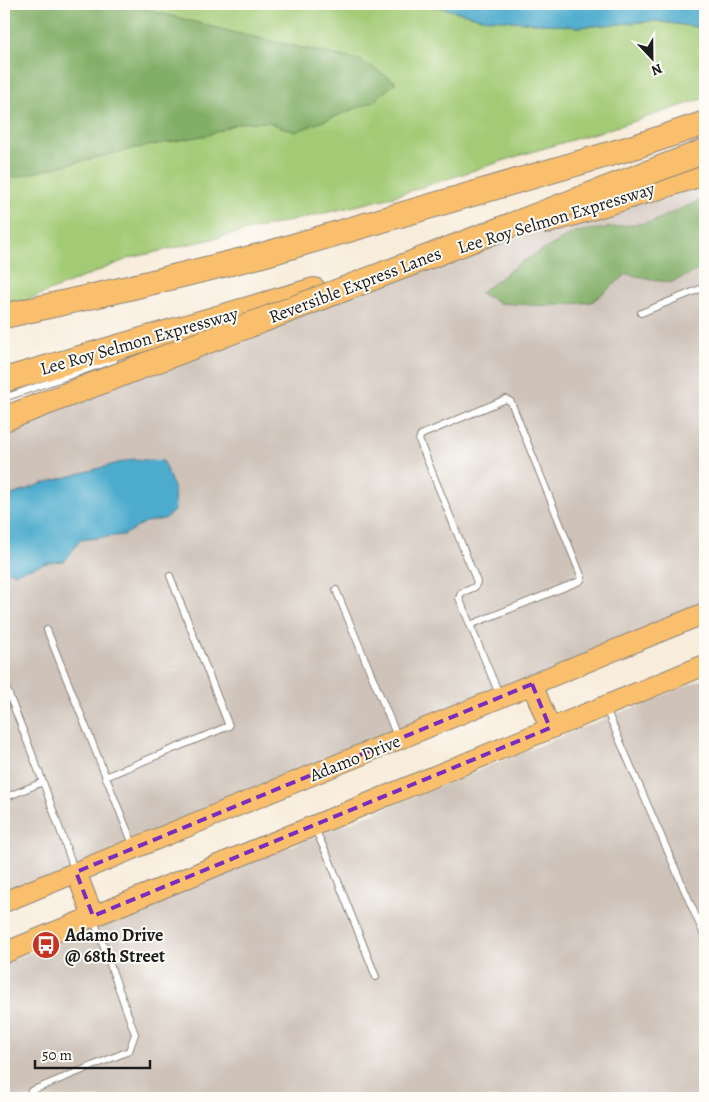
<svg xmlns="http://www.w3.org/2000/svg" width="709" height="1102" font-family="Alegreya,serif">
<style>
.industrial{fill:#cec2b9}
.green{fill:#a3cb76;stroke:#607449}
.forest{fill:#82af67;stroke:#4f6642}
.water{fill:#4eaccd;stroke:#356474}
.lines{fill:none;stroke-linecap:round;stroke-linejoin:round}
.lane-casing{stroke:#8a847b;stroke-width:8}
.primary-casing{stroke:#8a847b;stroke-width:22}
.highway-casing{stroke:#8a847b;stroke-width:26}
.lane{stroke:#fff;stroke-width:6}
.primary{stroke:#f9bf6d;stroke-width:20}
.highway{stroke:#f9bf6d;stroke-width:24}
.highway-bridge-casing{stroke:#8a847b;stroke-width:26;stroke-linecap:butt}
.highway-bridge{stroke:#f9bf6d;stroke-width:24}
.marked{fill:none;stroke:#7b2cbf;stroke-width:4;stroke-dasharray:10 6;stroke-linejoin:round}
.labels{text-anchor:middle;stroke-width:4;stroke-linejoin:round;paint-order:stroke}
.street-label{font-size:18px;fill:#1c1c1c;stroke:#fdfcf7}
.poi-label{font-size:18px;font-weight:bold;fill:#1c1c1c;stroke:#fdfcf7;text-anchor:start}
</style>
<rect width="100%" height="100%" fill="#fdfcf7"/>
<filter id="ink" filterUnits="userSpaceOnUse"><feTurbulence type="fractalNoise" baseFrequency=".02" numOctaves="2"/><feDisplacementMap in="SourceGraphic" scale="10" xChannelSelector="R" yChannelSelector="G"/><feConvolveMatrix kernelMatrix="1 2 1 2 8 2 1 2 1" color-interpolation-filters="sRGB"/></filter>
<filter id="wash" filterUnits="userSpaceOnUse"><feTurbulence type="fractalNoise" baseFrequency=".0096" numOctaves="4" result="noise"/><feDisplacementMap in="SourceGraphic" scale="20" xChannelSelector="R" yChannelSelector="G"/><feGaussianBlur stdDeviation="1.12" result="paint"/><feColorMatrix in="noise" values="0 0 0 0 0 0 0 0 0 0 0 0 0 0 0 0 0 1.4 0 .05"/><feComposite in="paint" operator="in"/></filter>
<g filter="url(#wash)">
<rect width="100%" height="100%" fill="#f8ecda"/>
<!-- industrial -->
<path class="industrial" d="M705,181V617L4,906V419L272,311Z
M705,678V1098H4V963Z"/>
<!-- green -->
<path class="green" d="M4,4H428L481,18L579,27L655,21L705,28V98L632,122L518,156L385,199L130,258L30,299L4,307Z"/>
<!-- forest -->
<path class="forest" d="M4,4H127L236,33L362,61L396,82L373,102L295,132L268,122L239,123L208,135L136,148L4,180Z
M705,198V267L670,283L627,274L592,302L548,306L499,303L480,293L520,263L575,232L652,222Z"/>
<!-- water -->
<path class="water" d="M428,4H705V28L655,21L579,27L481,18Z
M133,459L163,461L174,488L175,510L165,519L146,522L124,535L80,540L65,561L51,562L14,573L4,570V498L41,484Z"/>
</g>
<g filter="url(#ink)">
<g class="lines">
<defs>
<path id="lane" d="M641,313L705,287
M4,398L114,360
M336,590L397,736
M470,625L580,581L582,578L511,402L506,399L421,435L419,440L477,582L475,587L461,593L459,598L499,694
M47,630L134,847
M4,682L43,782
M606,709L705,937
M105,777L229,726L170,576
M4,798L43,782L74,869
M315,829L330,861L376,977
M31,1091L129,1051L135,1034L94,920"/>
<path id="primary" d="M532,684L550,728
M76,872L93,916
M4,902L705,613
M4,953L705,665"/>
<path id="highway" d="M548,221L705,173
M4,316L116,291L259,256L637,146L705,123
M4,380L314,290"/>
</defs>
<!-- lane casing -->
<use href="#lane" class="lane-casing"/>
<!-- primary casing -->
<use href="#primary" class="primary-casing"/>
<!-- highway casing -->
<use href="#highway" class="highway-casing"/>
<!-- lane -->
<use href="#lane" class="lane"/>
<!-- primary -->
<use href="#primary" class="primary"/>
<!-- highway -->
<use href="#highway" class="highway"/>
<defs>
<path id="highway-bridge" d="M4,419L705,151"/>
</defs>
<!-- highway-bridge casing -->
<use href="#highway-bridge" class="highway-bridge-casing"/>
<!-- highway-bridge -->
<use href="#highway-bridge" class="highway-bridge"/>
</g>
</g>
<!-- marked area -->
<path class="marked" d="M532,684L550,728L93,916L76,872Z"/>
<!-- icons -->
<defs>
<symbol id="bus-disc" viewBox="-11 -11 22 22"><circle r="9.5" fill="#c8321e" stroke="#fdfcf7"/><path d="M-5-6H5V4H4V6H2V4H-2V6H-4V4H-5ZM-3.5-4V0h7V-4ZM-3.5 1.2v1.5H-2V1.2ZM2 1.2v1.5H3.5V1.2Z" fill="#fff"/></symbol>
</defs>
<g fill-rule="evenodd">
<use href="#bus-disc" x="30" y="929" width="32" height="32"/>
</g>
<g class="labels">
<!-- street labels -->
<g class="street-label">
<text transform="translate(556 218) rotate(-17)" y="6">Lee Roy Selmon Expressway</text>
<text transform="translate(355 285) rotate(-21)" y="6">Reversible Express Lanes</text>
<text transform="translate(139 341) rotate(-16)" y="6">Lee Roy Selmon Expressway</text>
<text transform="translate(355 758) rotate(-22)" y="6">Adamo Drive</text>
</g>
<!-- poi labels -->
<g class="poi-label">
<text x="65" y="941">Adamo Drive<tspan x="65" dy="21">@ 68th Street</tspan></text>
</g>
</g>
<!-- margin -->
<rect width="709" height="1102" fill="none" stroke="#fdfcf7" stroke-width="20"/>
<!-- north arrow -->
<g transform="translate(652 58) rotate(158)" stroke="#fdfcf7" stroke-width="4" paint-order="stroke">
<path d="M0-4L9 19L0 12L-9 19Z" fill="#1c1c1c"/>
<text y="-8" font-size="14" font-weight="bold" text-anchor="middle" fill="#1c1c1c">N</text>
</g>
<!-- scale -->
<path d="M35 1060v8h115v-8" fill="none" stroke="#1c1c1c" stroke-width="2.5"/>
<text x="42" y="1060" font-size="15" fill="#1c1c1c" stroke="#fdfcf7" stroke-width="4" paint-order="stroke">50 m</text>
</svg>
